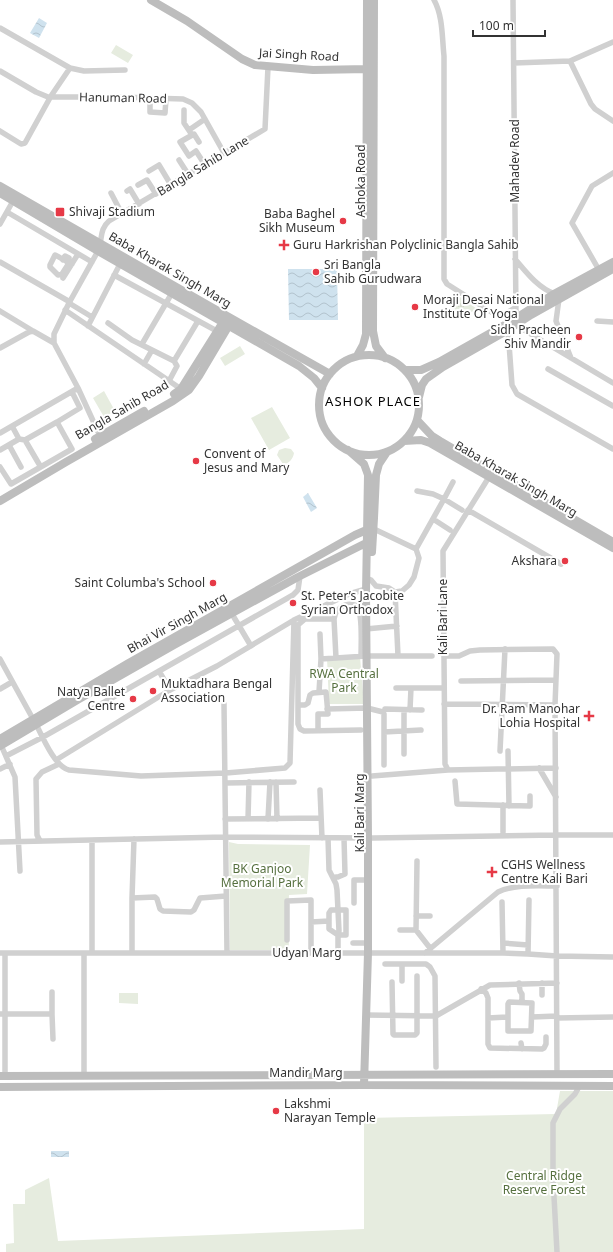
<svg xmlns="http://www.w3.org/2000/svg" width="613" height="1252" font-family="'Noto Sans',sans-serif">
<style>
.grass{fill:url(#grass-tufts)}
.park{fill:#e6ecdf}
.water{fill:url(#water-waves)}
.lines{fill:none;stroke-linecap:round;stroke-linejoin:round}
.street{stroke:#d0d0d0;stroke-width:5.5}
.secondary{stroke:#bdbdbd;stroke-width:8}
.poi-dot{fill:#e63946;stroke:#fff;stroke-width:1.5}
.labels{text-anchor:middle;stroke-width:4;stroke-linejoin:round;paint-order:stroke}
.street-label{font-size:12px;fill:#333;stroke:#fff}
.poi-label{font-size:12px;fill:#333;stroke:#fff;text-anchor:start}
.park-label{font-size:12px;fill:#56703f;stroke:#fff}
.neighbourhood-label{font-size:13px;letter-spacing:1px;fill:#000;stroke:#fff}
</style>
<defs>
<pattern id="grass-tufts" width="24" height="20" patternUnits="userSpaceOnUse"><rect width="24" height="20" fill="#e6ecdf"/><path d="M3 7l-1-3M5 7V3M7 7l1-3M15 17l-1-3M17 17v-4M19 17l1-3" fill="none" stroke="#c6cbc0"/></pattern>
<pattern id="water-waves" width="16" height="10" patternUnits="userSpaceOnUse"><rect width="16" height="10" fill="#cfe2ee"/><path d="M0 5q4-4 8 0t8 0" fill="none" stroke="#b2c2cd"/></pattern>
</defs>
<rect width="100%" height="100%" fill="#fff"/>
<!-- grass -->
<path class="grass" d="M460,297L477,309L459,319L451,307Z"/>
<!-- park -->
<path class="park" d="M116,45L133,55L128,63L111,53Z
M240,346L245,354L225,366L220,358Z
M104,391L115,411L104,417L93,398Z
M272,407L290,438L269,450L251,418Z
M285,448L291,449L294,453C293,459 289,464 283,464L277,455L279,450Z
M360,657L364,704H329L327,658Z
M229,842L238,844L310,845L307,894L289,895L288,915L289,950H230Z
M119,993H138V1004L119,1003Z
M560,1091H613V1252H6V1244L14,1243L13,1204H25V1190L49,1178L58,1241L364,1229V1118L556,1114Z"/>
<!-- water -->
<path class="water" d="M39,18L47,23L39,38L30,33Z
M288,269H337L338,320H289Z
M308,493L317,508L311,512L303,497Z
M51,1151H69V1157H51Z"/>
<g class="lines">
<!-- street -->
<path class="street" d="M434,0C443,16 442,38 444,56V279L447,284L496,315H503L515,308
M513,0L516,316L517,321L524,330L613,383
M0,28L70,68L84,71L125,70
M570,61L591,104L595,109L613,121
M514,63L570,61L613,42
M0,71L36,92L48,97H119L183,99L192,103L201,112L224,153
M150,103V112L165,113L166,99
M184,110V123L192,135
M189,130L205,119
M0,131L21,144L25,143L51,96L70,68
M199,142L194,134L180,142L189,156L196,151L205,165
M179,160L188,174
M149,171L159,165L171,185
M138,185L147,180L156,194
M127,191L130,189L139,204
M111,193L122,214
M7,212L92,262
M0,224L13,201
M100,244C102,235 101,228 109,221L265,129L268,67
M98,251L69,303L54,334V343L78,388L100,436
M515,259C526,272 538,288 555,294
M63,260L65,256L69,258L67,262
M0,262L70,302
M69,263L62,274L58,275L50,267V265L55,255C61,258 66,261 72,264
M599,270L572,223L592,186L613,173
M114,275L215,330
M63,278L78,254
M559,299L556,321L571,358
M69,303L92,317
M65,310L181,389
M0,311L33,331
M597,321L613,322
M108,323L132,340L174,361L198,321
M88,326L120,264
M508,330L512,385L517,394L613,449
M142,344L172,293
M0,348L29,332L33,331L54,343
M144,364L152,350
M548,369L613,406
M169,381L177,366L174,361
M57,422L80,408L72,392
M0,433L78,388
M25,440L39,464
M9,445L21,467
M0,450L19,439
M0,467L11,484L72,449L57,422L25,440L19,439L12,426
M417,491L433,494L444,499L453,482
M468,510L561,564
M433,519L450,530
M374,529L416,549L444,499L462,510
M366,578L371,580L376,586L389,588L395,592L398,656
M395,592L402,591L409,585L414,577L419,558L416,549
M232,614L251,646
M334,619H305L298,625V724L300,729L304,731L361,730
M366,629L397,626
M444,656H459L470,651L480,650L553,649L557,654L555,705L557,1075
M336,658L334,619C335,613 339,607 345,605C348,604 355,604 357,606C363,614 361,645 361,656
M0,659L33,719
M321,659L366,656H432
M159,671L170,690
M461,681L556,680
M396,688H444
M0,689L12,682
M319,692L321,659L320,634
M224,704L227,953
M444,704L555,705
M298,705H305L308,703L310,695L313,693L326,692L328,714H318V730
M327,709L367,708L383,712L384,714V765
M385,709L422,710
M410,710L411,688
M36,724C42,736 55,767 69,770L141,776L226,773L285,768L290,763L294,620
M384,732L421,730
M1,745L15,777L20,871
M500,751L505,649
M508,751L509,806
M404,754V710
M6,756L43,737L293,595L298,590L300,576
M56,760L170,690L217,666L294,620L349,594L366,589
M539,768L556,797
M0,769L10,764
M448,770L445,764L443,551L489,477
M372,776L448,770L556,768
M455,781L457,804L530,806V796
M276,782L277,819
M226,783L294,782
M320,790L322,838
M503,805V832
M225,819L321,818
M248,819L249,782
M268,819L270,782
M328,838L329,870L336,884L337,890L339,931
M92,840V953
M40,841L37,835L36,779L42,772L59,764
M0,842L225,837L373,838L556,835H613
M417,861L416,930L430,948
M336,877H338L345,874L344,838
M132,898L155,897L157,899L160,909L163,911L191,912L194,910L200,898L226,896
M502,902L503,953
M354,903V880H368
M416,916H430
M311,922L329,921
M400,930H416
M338,935H346V910H331L329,913V929L338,935V953
M287,940V901L311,900V953
M353,943H368
M503,943L528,945
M0,953H503L528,954L557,956L613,957
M5,953V1076
M84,953V1076
M132,953V898L134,839
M425,953L498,892C515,884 538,886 557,886
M528,954L529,900
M385,964H426L430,967L435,976L436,1067
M402,964V981
M392,982L393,1034L394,1035H415L417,1033V976
M519,983L520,991L522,994V1002
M481,989L486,993L488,998V1044L490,1048L542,1049L544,1048L546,1044V1037
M52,992V1014
M542,995V983
M509,1002L532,1003L531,1031H508V1004Z
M0,1014H52L53,1039
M366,1015L436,1016L490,985L557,983
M532,1017L557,1016
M488,1018L507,1017
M557,1018L613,1017
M521,1043L522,1049
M557,1252L553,1178V1123L560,1109L575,1094L580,1085"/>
<!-- secondary -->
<path class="secondary" d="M151,0L187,21L242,59L255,65L313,70L368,69
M374,0L373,331L376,346L385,358
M0,186L213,308L330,374
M0,193L98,251L299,366L314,378L322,388
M319 405a50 50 0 1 1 100 0a50 50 0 1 1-100 0Z
M357,356L363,345L366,334L367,0
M405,370H421L439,362L510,322L552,295L613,262
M174,394L181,389L225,319
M419,397L422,385L426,379L443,367L508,330L531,315L613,269
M417,420L432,436L440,441L613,542
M95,439L144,411
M404,441L421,440L430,443L613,548
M348,450L364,464L368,475L366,593L368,838V953L364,1085
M0,501L66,462L173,401L189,390L199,376L231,322
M372,552L374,518L376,475L379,464L387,452
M0,739L127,664L355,535L371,528
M0,746L79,699L174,645L298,577L370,541
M0,1076L613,1074
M0,1087L364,1085L613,1086"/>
</g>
<!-- markers -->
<g class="poi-dot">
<rect x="55" y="207" width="10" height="10" rx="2"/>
<circle cx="343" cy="221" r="4"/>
<path d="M282 239h4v4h4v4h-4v4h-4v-4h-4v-4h4z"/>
<circle cx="316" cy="272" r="4"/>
<circle cx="415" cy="307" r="4"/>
<circle cx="579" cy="337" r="4"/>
<circle cx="196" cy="461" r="4"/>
<circle cx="565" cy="561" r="4"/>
<circle cx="213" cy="583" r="4"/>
<circle cx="293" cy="603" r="4"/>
<circle cx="153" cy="691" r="4"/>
<circle cx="133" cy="699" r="4"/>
<path d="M587 710h4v4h4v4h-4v4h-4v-4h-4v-4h4z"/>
<path d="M490 866h4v4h4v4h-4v4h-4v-4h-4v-4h4z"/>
<circle cx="276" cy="1111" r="4"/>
</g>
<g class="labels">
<!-- street labels -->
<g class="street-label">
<text transform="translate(299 55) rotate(3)" y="4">Jai Singh Road</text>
<text transform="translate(123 98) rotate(1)" y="4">Hanuman Road</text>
<text transform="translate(515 161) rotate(-90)" y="4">Mahadev Road</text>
<text transform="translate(203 166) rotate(-31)" y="4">Bangla Sahib Lane</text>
<text transform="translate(361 181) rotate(-90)" y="4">Ashoka Road</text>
<text transform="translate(170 270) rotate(30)" y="4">Baba Kharak Singh Marg</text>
<text transform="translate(122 410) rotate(-30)" y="4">Bangla Sahib Road</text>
<text transform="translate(516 479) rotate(30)" y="4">Baba Kharak Singh Marg</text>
<text transform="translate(443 617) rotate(-90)" y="4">Kali Bari Lane</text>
<text transform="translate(177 623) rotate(-29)" y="4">Bhai Vir Singh Marg</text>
<text transform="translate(360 813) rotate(-90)" y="4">Kali Bari Marg</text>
<text x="307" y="957">Udyan Marg</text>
<text x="306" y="1077">Mandir Marg</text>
</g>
<!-- poi labels -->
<g class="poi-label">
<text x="69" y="216">Shivaji Stadium</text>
<text x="335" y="218" text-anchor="end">Baba Baghel<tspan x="335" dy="14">Sikh Museum</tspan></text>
<text x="293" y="249">Guru Harkrishan Polyclinic Bangla Sahib</text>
<text x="324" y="269">Sri Bangla<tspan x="324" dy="14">Sahib Gurudwara</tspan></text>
<text x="423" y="304">Moraji Desai National<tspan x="423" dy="14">Institute Of Yoga</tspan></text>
<text x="571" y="334" text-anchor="end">Sidh Pracheen<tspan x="571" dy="14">Shiv Mandir</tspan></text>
<text x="204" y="458">Convent of<tspan x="204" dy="14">Jesus and Mary</tspan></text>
<text x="557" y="565" text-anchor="end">Akshara</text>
<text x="205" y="587" text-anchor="end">Saint Columba's School</text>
<text x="301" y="600">St. Peter’s Jacobite<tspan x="301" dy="14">Syrian Orthodox</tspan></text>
<text x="161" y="688">Muktadhara Bengal<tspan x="161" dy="14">Association</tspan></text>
<text x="125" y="696" text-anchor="end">Natya Ballet<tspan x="125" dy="14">Centre</tspan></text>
<text x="580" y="713" text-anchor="end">Dr. Ram Manohar<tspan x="580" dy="14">Lohia Hospital</tspan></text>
<text x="501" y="869">CGHS Wellness<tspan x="501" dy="14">Centre Kali Bari</tspan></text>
<text x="284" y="1108">Lakshmi<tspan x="284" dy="14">Narayan Temple</tspan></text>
</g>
<!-- park labels -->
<g class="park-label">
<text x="344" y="678">RWA Central<tspan x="344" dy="14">Park</tspan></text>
<text x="262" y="873">BK Ganjoo<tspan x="262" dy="14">Memorial Park</tspan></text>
<text x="544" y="1180">Central Ridge<tspan x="544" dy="14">Reserve Forest</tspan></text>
</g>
<!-- neighbourhood labels -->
<g class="neighbourhood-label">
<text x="373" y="406">ASHOK PLACE</text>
</g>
</g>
<!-- scale -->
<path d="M473 30v6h72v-6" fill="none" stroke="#333333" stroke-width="2"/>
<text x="479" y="30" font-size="12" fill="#333333" stroke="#ffffff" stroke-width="3" paint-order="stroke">100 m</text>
</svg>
